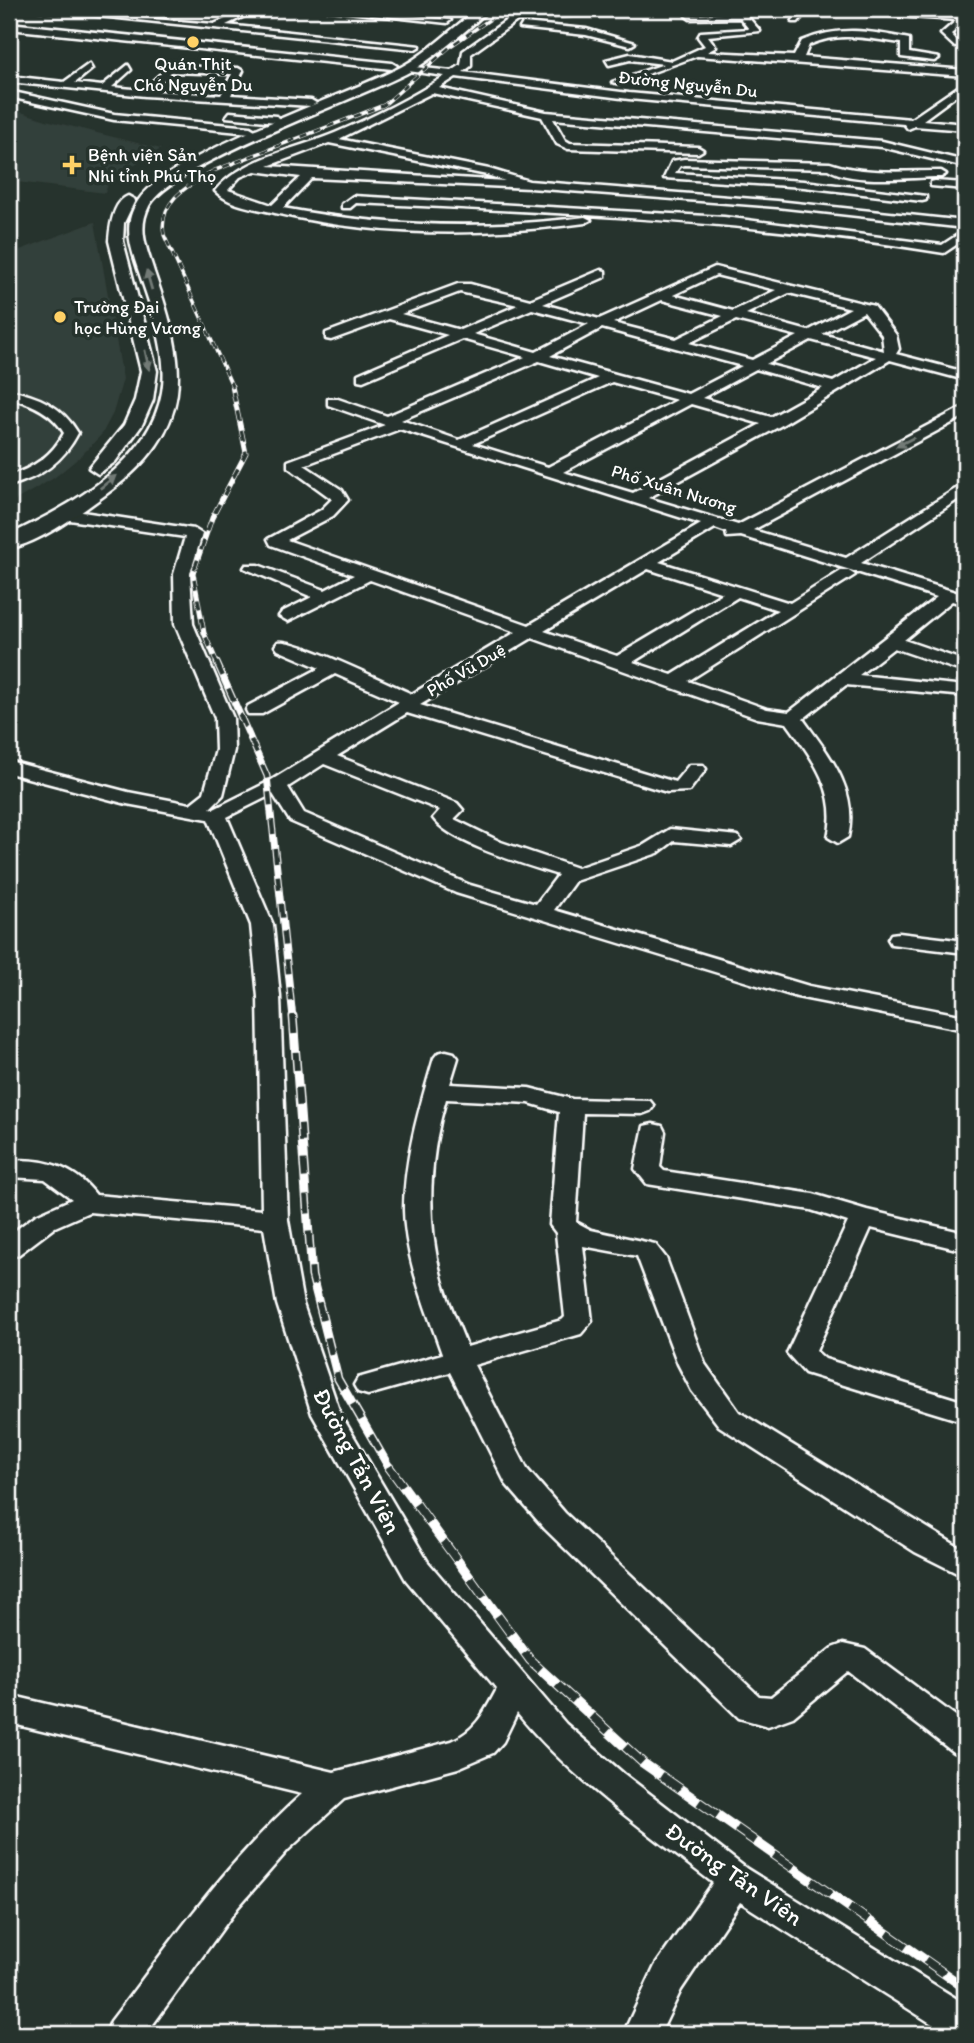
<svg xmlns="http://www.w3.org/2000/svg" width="974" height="2043" font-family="Itim,sans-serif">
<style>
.built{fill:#333f3a}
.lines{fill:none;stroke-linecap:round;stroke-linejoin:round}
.minor-casing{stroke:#fff;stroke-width:5}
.major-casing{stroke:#fff;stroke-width:5}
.minor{fill:#26332d;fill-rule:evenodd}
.major{fill:#26332d;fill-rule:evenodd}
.rail-far4-casing{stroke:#fff;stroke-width:3.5}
.rail-far3-casing{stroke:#fff;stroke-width:5}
.rail-far2-casing{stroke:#fff;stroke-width:7}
.rail-far1-casing{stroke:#fff;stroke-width:9}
.rail-casing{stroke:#fff;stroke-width:10}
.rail-far4{stroke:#26332d;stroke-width:2.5;stroke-dasharray:7;stroke-linecap:butt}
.rail-far3{stroke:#26332d;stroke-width:3.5;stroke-dasharray:10;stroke-linecap:butt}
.rail-far2{stroke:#26332d;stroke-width:4.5;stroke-dasharray:14;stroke-linecap:butt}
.rail-far1{stroke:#26332d;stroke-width:6;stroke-dasharray:18;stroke-linecap:butt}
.rail{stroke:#26332d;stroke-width:8;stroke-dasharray:23;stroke-linecap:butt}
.oneway{fill:#727a76}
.poi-dot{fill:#ffd166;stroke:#26332d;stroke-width:2.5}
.labels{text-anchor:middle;stroke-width:7;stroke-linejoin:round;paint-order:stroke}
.far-poi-label{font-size:18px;fill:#fff;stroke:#26332d;text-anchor:start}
.far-street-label{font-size:18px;fill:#fff;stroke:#26332d}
.near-street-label{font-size:24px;fill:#fff;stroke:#26332d}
</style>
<rect width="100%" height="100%" fill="#26332d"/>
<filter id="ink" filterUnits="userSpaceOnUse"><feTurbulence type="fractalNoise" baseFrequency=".0143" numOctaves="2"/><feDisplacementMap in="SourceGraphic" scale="14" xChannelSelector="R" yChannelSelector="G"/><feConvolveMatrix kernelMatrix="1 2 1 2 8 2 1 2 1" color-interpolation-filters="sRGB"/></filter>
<g filter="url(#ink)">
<!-- built -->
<path class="built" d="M9,108L46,120L161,149L109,181L105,193L9,181Z
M95,222L123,379L113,413L102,434L81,456L54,478L9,504V254Z"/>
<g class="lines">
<defs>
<path id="minor" d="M32,9L214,24L248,9H259L226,25L420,46L415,49Z
M321,9H351L451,20L447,23Z
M621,9H684L531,18L517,21L471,54V66L463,72L629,93L911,119L965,82V89L923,120L965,124V130L915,126L908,129L904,124L629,99L456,77L439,88L546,112L882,141L965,161V167L882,147L553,119L565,140L570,143L698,147L703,150L698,153L568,149L557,144L542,117L432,93L339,139L489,169L529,181L777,201L965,221V228L777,207L530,188L312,178L283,208C384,227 483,230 585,217L591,220L585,223C482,237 377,237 275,213C255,208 230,206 215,191C242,158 297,149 335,133C373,117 411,98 445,76L408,71L405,66L452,71L461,65L463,51L511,17L531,12ZM329,143L487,175L505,181L268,166ZM255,171L301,177L272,205L228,190L240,177Z
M733,9H741L760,31L708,36L716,47L707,52L794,56L802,41C839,25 871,31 909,39V53L939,58L934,61L901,57V43C868,39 841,31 809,45L804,57L965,70V76L697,56L620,84L612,82L664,64L630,60L609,65L606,60L630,54L672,61L705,46L698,37L701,32L749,29L740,18L690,19L686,16L735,12Z
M800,9H809L798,22H792Z
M829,9L965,15V22L951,34L960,44L955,47L941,34L957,20L833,12Z
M9,23L392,63L397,66L392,69L9,29Z
M523,23L586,29L635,43L630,46L586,35L520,28Z
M89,64L92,69L75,83L102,86L128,65L131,70L112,87L143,90L169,66L238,68L243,71L231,95L311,100L316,103L311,106L145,96L9,82V76L64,82ZM171,72L232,74L221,95L153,91Z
M9,91L114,114L250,127L255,130L250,133L114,120L9,97Z
M230,112L276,116L281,119L276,122L226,117Z
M684,159L830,163C865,175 904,171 941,171L946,174L941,177C910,177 853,185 828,169L684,165L680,166L675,173L804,181L926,196V200L922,201L804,187L664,178L672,161Z
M935,181L965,183V189L931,186V182Z
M353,196L724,217L942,245L965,230V239L944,253C749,221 553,212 356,203L350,208H342V204Z
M715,267L874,306L896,335L899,349L896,354L965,372V380L890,360L780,426L648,498L738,525L965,406V416L753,530L846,558L965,483V495L861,563L965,595V605L952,601L904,640L965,661V669H955L894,648L859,675L965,686V696L846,685L803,719C829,755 859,790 848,837L838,843L828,837C839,792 812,758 787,723L757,718L532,638L420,705L675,782L689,765H703L706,769L689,791L667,792L407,713L337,756L457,803L463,810L454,819L501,842L577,868L644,845L670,829L738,836L741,840L731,846L674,841L658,853L575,881L554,910L809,986L965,1016V1030L797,997L456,893L290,821L273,794L227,817L273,925L280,997L288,1220L303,1304L340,1413L428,1562L566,1724L624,1774L747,1869L965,2004V2034H948L740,1902L681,1990L660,2034H623L655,1966L713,1883C645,1830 572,1780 517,1713L503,1742L493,1753L458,1768L344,1799L288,1850L238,1907L146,2034H106L111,2021C171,1942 227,1861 302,1794L9,1723V1695L334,1772L452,1741C477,1729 484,1713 497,1689L406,1580L312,1414L277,1304L264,1228L89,1212L55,1227L18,1255L9,1258V1235L36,1215L72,1199L45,1179L9,1177V1161C43,1157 75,1167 96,1195L262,1210L258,997L251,925L208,819L127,804L9,773V761L128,792L190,804L204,793L216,750L215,718L175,624L174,574L185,537L63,519L55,514L63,509L194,529L202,534L190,574L193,624L233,718L234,750L223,795L210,808L214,809L270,781L399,702L335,674L262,714H248L246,710L248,706L320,668L278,650L275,646L278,642C295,638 389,684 412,694L516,632L370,580L288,621L279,616L282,612L312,597L244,568L246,565H258L325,590L354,575L271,545L268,539L321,510L332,499L288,467V461L385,425L328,405V399H338L387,416L525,357L462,339L363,381L358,380V374L448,335L389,319L331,340L326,339V333L458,284H470L530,300L601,270L605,271V277L543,304L599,319ZM716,275L776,290L733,311L673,295ZM460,292L518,305L460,330L401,314ZM789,293L851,308L808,331L746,314ZM662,300L723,316L676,339L613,323ZM532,309L589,324L536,352L473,334ZM864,312L882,335L884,351L822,334ZM736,320L798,336L752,360L689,343ZM602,328L742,366L688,394L550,356ZM811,340L876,357L833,382L766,364ZM539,361L598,378L459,440L401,420ZM756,369L823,388L771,417L702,398ZM612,382L677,400L548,467L473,444ZM691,404L761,424L633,493L563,472ZM400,429L701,524L529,625L287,540L333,516L348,500L342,490L304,465ZM715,528L726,532L727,537L741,536L937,597L789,712L767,709L688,681L855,575L847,570L841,571L790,603L659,562ZM648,569L723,593L617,656L544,631ZM738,597L778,610L672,675L633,662ZM324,764L440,810L433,818C451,844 527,865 558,875L536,904L470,885L304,813L288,787Z
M9,390C39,396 62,406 78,433C63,462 40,478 9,486V476C33,468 52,456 64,433C52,412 31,403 9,398Z
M899,933L965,941V953L891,944L888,939L891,934Z
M446,1051L454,1053L458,1058L450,1084L529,1088L572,1099L650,1101L654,1106L650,1111L642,1114L583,1113L576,1222L591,1230L655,1244L666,1258L705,1364L739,1412L965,1551V1577L915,1552L719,1426L692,1391L678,1364L637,1256L583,1246L592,1321L581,1334L474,1365L527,1469L565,1513L759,1696L771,1697L832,1648L843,1644L865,1649L965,1723V1756L953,1752L848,1671L793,1717L768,1726L739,1718L545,1529L506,1484L450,1372L368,1395L358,1392L354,1385L358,1378L442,1354C426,1308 405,1259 404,1210C404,1158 420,1106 434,1058L438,1053ZM446,1099L529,1103L559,1112L550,1225L556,1233L565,1317L562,1320L467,1347C458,1323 447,1300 441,1276C426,1218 429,1156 446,1099Z
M653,1124L662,1126L665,1132L660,1167L664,1171L813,1194L867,1210L965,1233V1251L871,1228L816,1351L825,1359L965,1402V1422L805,1373L787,1353L848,1222L811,1210L647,1184L635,1169L644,1126Z"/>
<path id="major" d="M478,9H489C473,26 431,60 411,71C360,99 172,163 149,206C137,229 147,249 154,272C188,369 197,428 105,495C78,515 42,541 9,549V535C69,506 149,465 162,392C169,354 151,308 139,272C131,248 122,225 138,201C167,155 345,96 401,67C428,53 453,27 478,9Z
M128,196L135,200L124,223L123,241L157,371L153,400L142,425L115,462L98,474L89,468L124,425L135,400L141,371L109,241C110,226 113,202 128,196Z"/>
</defs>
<!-- minor casing -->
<use href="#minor" class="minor-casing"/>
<!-- major casing -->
<use href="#major" class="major-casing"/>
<!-- minor -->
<use href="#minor" class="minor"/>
<!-- major -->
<use href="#major" class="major"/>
<defs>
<path id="rail-far4" d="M233,388L164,235C158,201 187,186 213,171L384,105L452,45L505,9"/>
<path id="rail-far3" d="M218,665L204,633L193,573L212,518L246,453L232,386"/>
<path id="rail-far2" d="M217,663L267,776L293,1018"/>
<path id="rail-far1" d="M293,1016L312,1276L338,1379L390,1469"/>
<path id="rail" d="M389,1467L530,1660L643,1763L965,1988"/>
</defs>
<!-- rail-far4 casing -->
<use href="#rail-far4" class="rail-far4-casing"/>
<!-- rail-far3 casing -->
<use href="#rail-far3" class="rail-far3-casing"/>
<!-- rail-far2 casing -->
<use href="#rail-far2" class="rail-far2-casing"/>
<!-- rail-far1 casing -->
<use href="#rail-far1" class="rail-far1-casing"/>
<!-- rail casing -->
<use href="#rail" class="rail-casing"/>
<!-- rail-far4 -->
<use href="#rail-far4" class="rail-far4"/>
<!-- rail-far3 -->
<use href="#rail-far3" class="rail-far3"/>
<!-- rail-far2 -->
<use href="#rail-far2" class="rail-far2"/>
<!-- rail-far1 -->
<use href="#rail-far1" class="rail-far1"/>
<!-- rail -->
<use href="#rail" class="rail"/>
</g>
<!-- one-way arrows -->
<defs><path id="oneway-solid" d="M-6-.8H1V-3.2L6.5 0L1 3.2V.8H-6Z" transform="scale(1.75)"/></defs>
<g class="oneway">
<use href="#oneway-solid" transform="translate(149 280) rotate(-106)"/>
<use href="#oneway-solid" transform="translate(147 360) rotate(78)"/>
<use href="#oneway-solid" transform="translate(905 442) rotate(153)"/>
<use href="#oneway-solid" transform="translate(108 482) rotate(-39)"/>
</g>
</g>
<!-- markers -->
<g class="poi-dot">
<circle cx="193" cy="42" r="7"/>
<path d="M68.5 154.5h7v7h7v7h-7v7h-7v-7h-7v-7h7z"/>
<circle cx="60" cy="317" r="7"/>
</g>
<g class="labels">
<!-- far-poi labels -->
<g class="far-poi-label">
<text x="193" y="70" text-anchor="middle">Quán Thịt<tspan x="193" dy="21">Chó Nguyễn Du</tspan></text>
<text x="88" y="161">Bệnh viện Sản<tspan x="88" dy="21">Nhi tỉnh Phú Thọ</tspan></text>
<text x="74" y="313">Trường Đại<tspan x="74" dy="21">học Hùng Vương</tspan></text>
</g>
<!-- far-street labels -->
<g class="far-street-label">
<text transform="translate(688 84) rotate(6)" y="6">Đường Nguyễn Du</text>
<text transform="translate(674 489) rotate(17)" y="6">Phố Xuân Nương</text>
<text transform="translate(466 670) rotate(-30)" y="6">Phố Vũ Duệ</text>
</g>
<!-- near-street labels -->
<g class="near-street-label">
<text transform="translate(357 1461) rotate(62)" y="8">Đường Tản Viên</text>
<text transform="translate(734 1874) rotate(35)" y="8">Đường Tản Viên</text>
</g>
</g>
<!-- margin -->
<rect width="974" height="2043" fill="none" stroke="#26332d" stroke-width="35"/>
<rect x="18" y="18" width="939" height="2008" fill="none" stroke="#fff" stroke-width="2.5" filter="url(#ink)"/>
</svg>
